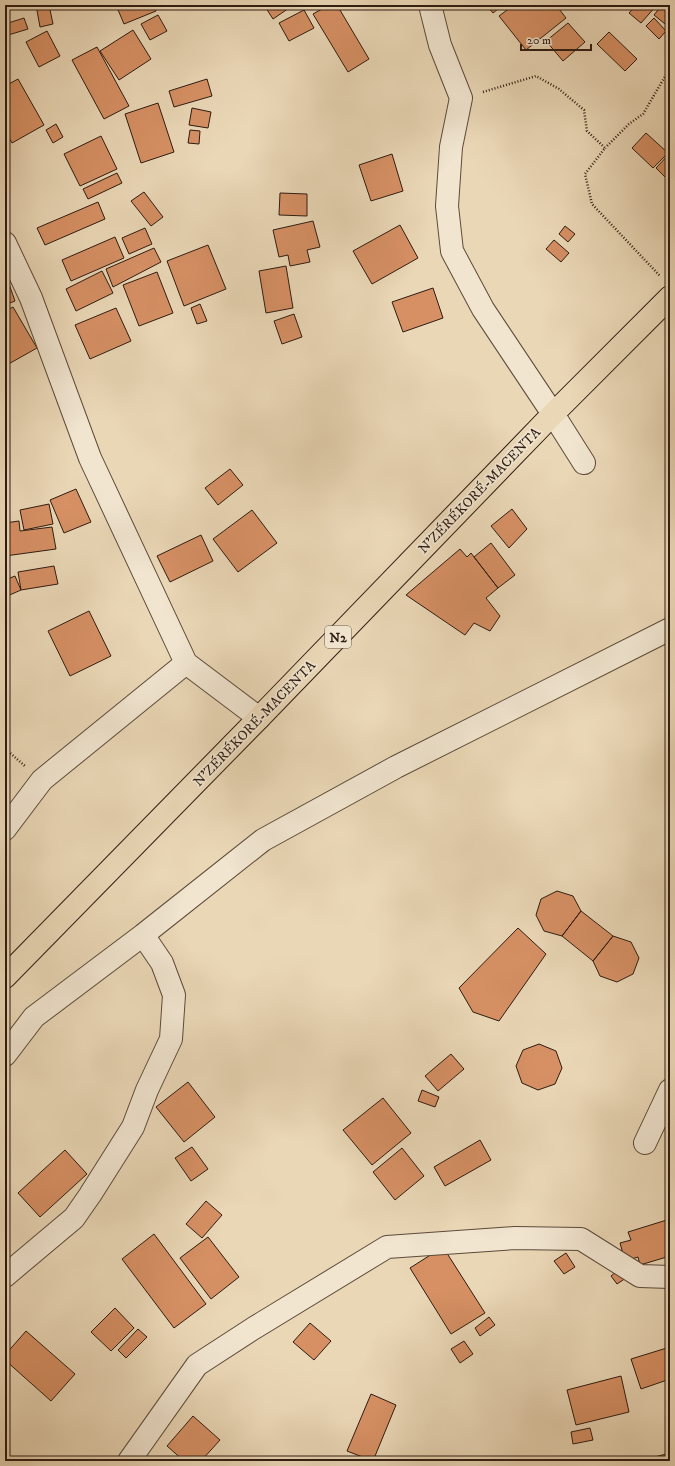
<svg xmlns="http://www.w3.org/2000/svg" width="675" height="1466" font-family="'IM FELL DW Pica',serif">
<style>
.building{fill:#d69064;stroke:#2d1b11}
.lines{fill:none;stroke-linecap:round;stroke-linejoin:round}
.minor-casing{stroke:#5c4a3a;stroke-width:24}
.highway-casing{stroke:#2d1b11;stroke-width:24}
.path{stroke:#2d1b11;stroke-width:2.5;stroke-dasharray:1 2;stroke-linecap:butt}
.minor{stroke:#f1e5d0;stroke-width:22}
.highway{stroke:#ead7b6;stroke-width:22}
.labels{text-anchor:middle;stroke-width:3.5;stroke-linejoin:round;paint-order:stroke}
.shield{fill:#f1e5d0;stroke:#68584a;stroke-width:1}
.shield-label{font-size:13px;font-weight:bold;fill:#2d1b11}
.street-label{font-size:14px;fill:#2d1b11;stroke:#f1e5d0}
</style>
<rect width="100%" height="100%" fill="#ead7b6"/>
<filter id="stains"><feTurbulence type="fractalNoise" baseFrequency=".005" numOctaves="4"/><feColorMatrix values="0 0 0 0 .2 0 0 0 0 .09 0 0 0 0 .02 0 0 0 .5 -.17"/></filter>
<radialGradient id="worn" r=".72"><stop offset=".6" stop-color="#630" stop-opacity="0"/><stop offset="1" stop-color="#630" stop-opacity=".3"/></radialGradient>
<!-- building -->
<path class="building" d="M36,5H49L53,24L40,27Z
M116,5H154L156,11L124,24Z
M264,5H291L292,6L273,19Z
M329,5H337L369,59L348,72L313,14Z
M486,5H503L493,13Z
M514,5H556L566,18L526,50L499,16Z
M636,5H657L641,23L629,13Z
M662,5H670V28L654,15Z
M304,10L314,28L289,41L279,23Z
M158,15L167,31L150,40L141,24Z
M24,18L28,29L5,36V24Z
M654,18L666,31L659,39L646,26Z
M568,23L585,42L563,61L546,41Z
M133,30L151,59L119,80L100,51Z
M47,31L60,56L39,67L26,42Z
M609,32L637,59L625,71L597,44Z
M97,47L129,106L104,119L72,60Z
M18,79L44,125L12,143L5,131V86Z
M207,79L212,96L174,107L169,91Z
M158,103L174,152L141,163L125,114Z
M192,108L211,112L208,128L189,125Z
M56,124L63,137L53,143L46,130Z
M190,130L200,131L199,144L188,143Z
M646,133L668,153L653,168L632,148Z
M101,136L117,169L80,186L64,154Z
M670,153V172L665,177L656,168Z
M392,154L403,191L371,201L359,165Z
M117,173L122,183L88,199L83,189Z
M144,192L163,217L151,226L131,201Z
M280,193L307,194V216L279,215Z
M98,202L105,219L45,245L37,228Z
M313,221L320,247L307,250L310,262L290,266L288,255L279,257L273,230Z
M400,225L418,258L372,284L353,251Z
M565,226L575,234L568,242L559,234Z
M145,228L152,244L129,254L122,238Z
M115,237L124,258L71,281L62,260Z
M554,240L569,253L561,262L546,249Z
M208,245L226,289L184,306L167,261Z
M154,248L161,262L113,287L106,269Z
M286,266L293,308L266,313L259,271Z
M102,271L113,293L76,311L66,289Z
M157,272L173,313L139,326L123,285Z
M5,273L15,301L5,305Z
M433,288L443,318L403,332L392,302Z
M200,304L207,321L197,324L191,308Z
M13,307L37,348L5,366V311Z
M116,308L131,341L90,359L75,325Z
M294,314L302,337L282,344L274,321Z
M230,469L243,485L218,505L205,488Z
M76,489L91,522L64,533L50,500Z
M49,504L53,524L24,530L20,510Z
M512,509L527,529L509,548L491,526Z
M252,510L277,543L238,572L213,539Z
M19,521L20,531L52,527L56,549L5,556V523Z
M201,535L213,561L170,582L157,556Z
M491,543L515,575L498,588L474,557Z
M460,549L467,557L471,553L498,588L486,598L500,616L490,631L474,623L465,635L406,595Z
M54,566L58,584L21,590L18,572Z
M15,576L21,590L5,597V580Z
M89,611L111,656L70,676L48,631Z
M557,891L573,896L581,911L562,936L544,931L536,915L541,899Z
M581,911L613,936L593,961L562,936Z
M518,928L546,954L499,1021L473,1012L459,988Z
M613,936L631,942L639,958L633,974L617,982L600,976L593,961Z
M539,1044L556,1051L562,1068L555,1084L538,1090L522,1083L516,1066L523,1050Z
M451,1054L464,1069L438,1091L425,1076Z
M188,1082L215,1117L184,1142L156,1107Z
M422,1090L439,1097L435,1107L418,1101Z
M383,1098L411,1133L372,1165L343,1130Z
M480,1140L491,1160L445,1186L434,1167Z
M192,1147L208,1169L191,1181L175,1158Z
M402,1148L424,1176L395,1200L373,1172Z
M65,1150L87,1174L40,1217L18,1193Z
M206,1201L222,1215L202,1238L186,1224Z
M670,1219V1256L640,1265L638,1257L625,1261L620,1243L631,1240L628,1232Z
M154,1234L206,1304L174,1328L122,1259Z
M208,1237L239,1277L211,1299L180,1258Z
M443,1247L485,1313L451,1334L410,1268Z
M566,1253L575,1267L564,1274L554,1261Z
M622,1267L629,1276L617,1284L611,1276Z
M115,1308L134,1328L111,1351L91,1332Z
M489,1317L495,1325L480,1336L475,1328Z
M310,1323L331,1341L314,1360L293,1342Z
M138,1329L147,1337L126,1358L118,1350Z
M26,1331L75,1374L51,1401L5,1360V1355Z
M464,1341L473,1354L460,1363L451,1349Z
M670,1347V1379L641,1389L631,1359Z
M621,1376L629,1412L576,1425L567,1390Z
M371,1394L396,1405L373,1461L347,1451Z
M193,1416L220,1440L201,1461H184L167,1446Z
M590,1428L593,1440L573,1444L571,1432Z
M670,1453V1461H652L651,1458Z"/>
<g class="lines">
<defs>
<path id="minor" d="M430,5L440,45L461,98L451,147L447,206L452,251L483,309L553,414L584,463
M5,243L31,298L90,458L186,663L259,718
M5,829L42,780L186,663
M5,1055L34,1017L143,935L263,840L396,767L670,629
M645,1143L670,1090
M5,1276L74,1218L90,1195L133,1127L147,1090L171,1039L174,995L162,963L143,935
M129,1461L197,1365L254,1328L387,1247L515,1238L581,1239L640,1276L670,1277"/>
<path id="highway" d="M5,977L259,718L553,414L670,297"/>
</defs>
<!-- minor casing -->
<use href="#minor" class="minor-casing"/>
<!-- highway casing -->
<use href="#highway" class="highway-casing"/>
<!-- path -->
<path class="path" d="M483,92L536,76L559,89L584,110L587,131L605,148L585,174L592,204L660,276
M605,148L629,124L643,114L670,68
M5,746L10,753L25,766"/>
<!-- minor -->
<use href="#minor" class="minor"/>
<!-- highway -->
<use href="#highway" class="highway"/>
</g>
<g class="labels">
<!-- shield labels -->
<rect class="shield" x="325" y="626" width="26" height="22" rx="3"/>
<g class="shield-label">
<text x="338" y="642">N2</text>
</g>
<!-- street labels -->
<g class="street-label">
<text transform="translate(479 490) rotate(-46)" y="5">N'ZÉRÉKORÉ-MACENTA</text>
<text transform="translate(254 723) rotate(-46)" y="5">N'ZÉRÉKORÉ-MACENTA</text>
</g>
</g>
<!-- margin -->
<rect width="675" height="1466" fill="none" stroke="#ead7b6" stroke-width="20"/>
<rect x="6" y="6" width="663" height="1454" fill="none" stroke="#2d1b11" stroke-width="2"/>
<rect x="10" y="10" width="655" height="1446" fill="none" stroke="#2d1b11"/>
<!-- scale -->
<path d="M521 44v6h70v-6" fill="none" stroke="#2d1b11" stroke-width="2"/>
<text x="527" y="44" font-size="12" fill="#2d1b11" stroke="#f1e5d0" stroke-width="3" paint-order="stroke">20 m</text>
<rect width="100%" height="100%" filter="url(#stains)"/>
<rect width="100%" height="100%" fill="url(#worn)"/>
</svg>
